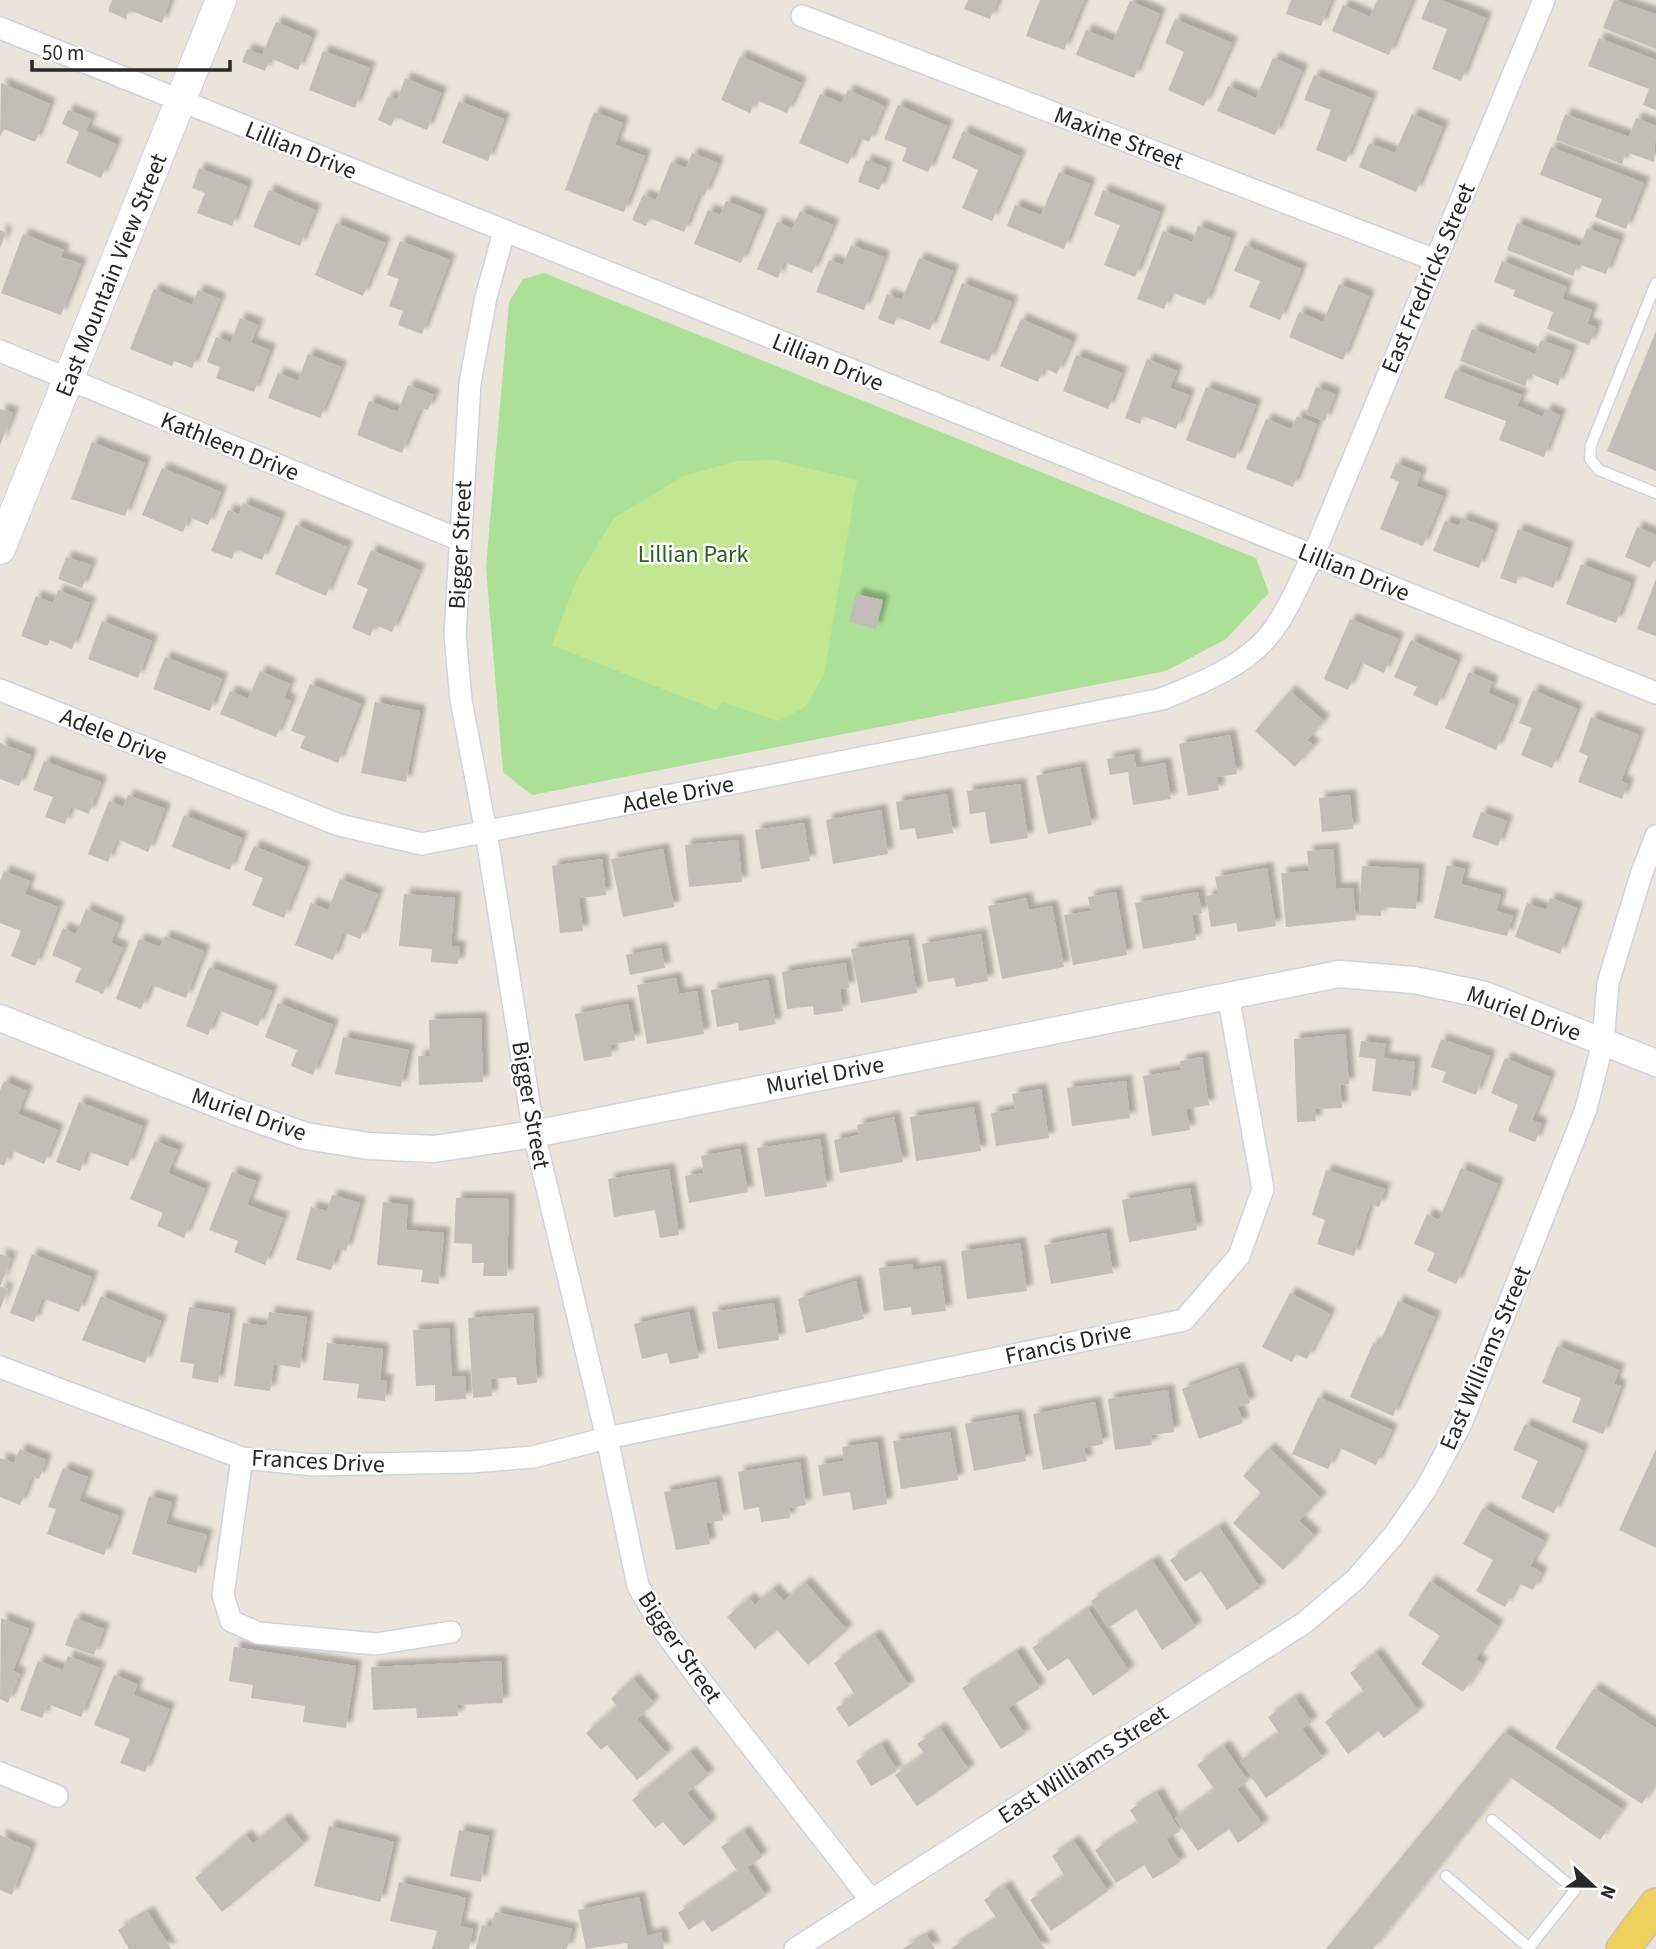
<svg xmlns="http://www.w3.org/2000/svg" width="1656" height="1949" font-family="'Source Sans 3',sans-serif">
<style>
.green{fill:#ade097}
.pitch{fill:#c1e793}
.building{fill:#c2bdb6;filter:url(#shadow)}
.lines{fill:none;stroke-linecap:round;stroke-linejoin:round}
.service-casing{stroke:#cfd2e1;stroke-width:13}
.minor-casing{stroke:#cfd2e1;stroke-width:24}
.tertiary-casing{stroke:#cfd2e1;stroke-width:29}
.secondary-casing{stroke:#cfd2e1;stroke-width:32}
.primary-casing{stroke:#c3c3c3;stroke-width:36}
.service{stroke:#fff;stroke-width:10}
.minor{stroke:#fff;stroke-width:21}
.tertiary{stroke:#fff;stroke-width:26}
.secondary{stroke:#fff;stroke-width:30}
.primary{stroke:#eccf5d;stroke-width:33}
.labels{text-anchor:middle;stroke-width:5;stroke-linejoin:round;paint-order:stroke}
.street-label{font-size:24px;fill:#282828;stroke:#fff}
.park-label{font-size:24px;fill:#27621b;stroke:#fff}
</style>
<defs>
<filter id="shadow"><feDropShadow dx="6" dy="-6" stdDeviation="2" flood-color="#0004"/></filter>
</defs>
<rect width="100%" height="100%" fill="#eae4da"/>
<!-- green -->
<path class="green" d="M544,273L1256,558L1269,593L1226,639L1166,671L532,795L503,772L486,567L509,302L523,279Z"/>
<!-- pitch -->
<path class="pitch" d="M774,460L857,480L824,674L806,706L779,721L722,702L716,710L552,645L577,579L614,518L684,476L737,461Z"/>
<!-- building -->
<path class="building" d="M112,0H170L162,23L129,10L126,19L108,11Z
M968,0H998L990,19L964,9Z
M1040,0H1084L1064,50L1026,36Z
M1291,0H1331L1321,26L1286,14Z
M1377,0H1412L1389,55L1332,31L1343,5L1370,17Z
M1429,0H1441L1486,18L1461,81L1432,69L1447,29L1421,19Z
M1614,0L1656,14V49L1603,28Z
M1130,1L1160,14L1134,78L1076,55L1086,30L1113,41Z
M1175,19L1232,43L1204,106L1168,90L1184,52L1165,43Z
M276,22L312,37L298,70L270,58L265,71L242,62L247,49L262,55Z
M1599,38L1656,60V110L1643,105L1649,89L1588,66Z
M323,51L370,68L355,108L309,90Z
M740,56L801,83L787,113L756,100L750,113L721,100Z
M1273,58L1302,70L1275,135L1217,111L1228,86L1256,98Z
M1314,75L1371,98L1346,162L1316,150L1331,110L1304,100Z
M405,78L441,93L427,130L395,117L391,126L378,120L388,96L397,100Z
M1,83L50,104L35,142L4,129L0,137Z
M848,90L884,106L869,142L859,138L848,164L799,143L820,94L842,103Z
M459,101L504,119L488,161L442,143Z
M898,105L947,126L928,172L902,161L907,148L884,139Z
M68,110L91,119L86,131L116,144L101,178L66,163L79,132L62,124Z
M594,112L623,123L615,145L645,156L624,212L565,190Z
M1412,114L1443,127L1416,192L1359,167L1369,143L1395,153Z
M1565,114L1629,137L1636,118L1656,126L1654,162L1626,152L1622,164L1556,140Z
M963,131L1020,156L992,221L962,208L978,170L952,158Z
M1551,147L1644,183L1626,229L1595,217L1602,199L1540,175Z
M692,153L718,163L704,196L699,194L684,232L650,218L646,226L632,220L643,195L656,200L671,162L686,168Z
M866,160L887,168L879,190L858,182Z
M199,168L247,186L232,226L197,213L205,193L192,188Z
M1059,172L1090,184L1064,249L1007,226L1015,205L1041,215Z
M269,190L315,210L300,246L253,227Z
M1103,190L1160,212L1135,277L1104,265L1120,225L1094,215Z
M726,201L761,215L741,263L694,244L708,210L720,215Z
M800,211L833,225L812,273L784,262L778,278L757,269L777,222L792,229Z
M336,223L385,243L363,296L315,275Z
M1517,223L1580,247L1587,228L1619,240L1606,274L1578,264L1573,276L1507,250Z
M1198,226L1231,238L1205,305L1171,292L1164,309L1137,299L1163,231L1192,242Z
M0,230L6,233L0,249Z
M23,234L64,250L61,257L81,264L61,315L1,293Z
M400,241L450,260L422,334L398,325L403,311L389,306L399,279L387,275Z
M851,245L884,257L864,310L816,292L829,260L843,265Z
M1245,245L1301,269L1280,320L1249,307L1260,281L1234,271Z
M919,258L953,271L930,330L897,317L894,325L878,319L887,294L902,300Z
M1502,261L1567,287L1562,299L1592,310L1587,324L1596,327L1589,345L1547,329L1553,312L1513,296L1515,290L1494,282Z
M962,283L1012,302L989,361L940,343Z
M1339,284L1369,296L1343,360L1289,337L1299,312L1323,322Z
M154,289L192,305L198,290L220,299L192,368L174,361L172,366L130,349Z
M240,318L258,325L251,343L270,350L254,392L216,378L220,367L207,362L216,337L231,342Z
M1021,319L1072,341L1057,374L1044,368L1038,382L1000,366Z
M1472,329L1535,354L1541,340L1571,351L1558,385L1529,373L1525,386L1460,361Z
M1656,331V471L1607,451Z
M308,354L341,367L320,418L268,398L278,373L298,381Z
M1076,355L1122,373L1108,409L1063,391Z
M1147,359L1177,371L1170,388L1189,395L1176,429L1143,416L1140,424L1125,418Z
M1455,370L1522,395L1517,406L1543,417L1546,409L1560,415L1544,457L1499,440L1506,421L1444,398Z
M408,385L434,395L428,410L420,408L402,453L357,435L369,401L398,412Z
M1206,387L1256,405L1235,459L1186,440Z
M1316,387L1335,394L1325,421L1306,414Z
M0,409L13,413L0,445Z
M1297,416L1317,424L1293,487L1246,469L1266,419L1291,429Z
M92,442L145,463L125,516L71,499Z
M1396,463L1421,473L1416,486L1443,496L1423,546L1380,529L1399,482L1390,478Z
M162,468L221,492L208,525L189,517L183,532L142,515Z
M243,503L280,518L262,560L235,549L232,559L211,551L228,510L239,514Z
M1462,518L1493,530L1479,568L1433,551L1445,521L1459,526Z
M296,525L347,547L326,596L275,574Z
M1637,527L1656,535V555L1650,568L1625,557Z
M1518,529L1568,548L1553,588L1519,575L1516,584L1500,578Z
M371,550L419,570L392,632L375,625L370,636L352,628L368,589L357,584Z
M66,557L91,565L82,588L58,579Z
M1581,564L1631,583L1616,623L1566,604Z
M1656,579V636L1637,629Z
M58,590L90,603L72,649L50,640L47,646L21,636L36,596L53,603Z
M856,594L883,600L876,629L849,622Z
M1350,619L1398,639L1384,673L1360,662L1348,690L1324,679Z
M102,621L152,641L138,678L88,659Z
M1411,640L1457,661L1437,706L1413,695L1417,687L1394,677Z
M165,657L222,679L210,711L153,689Z
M260,671L290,684L284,698L291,701L276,737L220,714L230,691L248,699Z
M1469,672L1493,682L1488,693L1515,705L1496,750L1445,728Z
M310,684L361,704L338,763L300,748L305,736L291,731Z
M1533,690L1577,709L1552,768L1521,755L1532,728L1519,723Z
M1290,691L1324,721L1307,740L1314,746L1295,767L1255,731Z
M375,702L420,711L406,782L361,773Z
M1591,717L1639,735L1621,781L1628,784L1622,799L1578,782L1588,756L1579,752Z
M1230,735L1237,774L1217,777L1219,790L1188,796L1179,744Z
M0,743L31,755L19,786L0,779Z
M1134,754L1136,768L1165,763L1171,799L1133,805L1128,772L1110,775L1107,759Z
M44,761L101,782L89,814L71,807L65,824L45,817L53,797L33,790Z
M1080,767L1092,825L1048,834L1036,776Z
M1020,784L1028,838L990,844L985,812L970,814L967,791Z
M947,794L953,833L917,839L915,828L900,830L896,802Z
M128,795L165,809L148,852L117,839L108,862L88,854L109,801L123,807Z
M1350,795L1353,829L1322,832L1319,798Z
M881,810L888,854L833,864L826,820Z
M1481,812L1507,821L1498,846L1472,837Z
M184,815L242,838L230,870L172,847Z
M804,823L810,861L761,869L755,830Z
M738,840L742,882L689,887L685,845Z
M254,846L305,867L284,918L252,905L263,878L244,870Z
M663,849L674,907L623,917L611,859Z
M1333,849L1336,889L1353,888L1356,920L1286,927L1281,873L1309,871L1307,851Z
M602,859L606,895L579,898L583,931L560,933L552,866Z
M1447,865L1465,869L1461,884L1501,895L1496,911L1513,916L1507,936L1434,918Z
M1362,866L1419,869L1416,909L1381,907V916L1359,915Z
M1267,868L1276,926L1238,932L1236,923L1211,927L1206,896L1218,894L1215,877Z
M4,871L30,881L25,894L58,907L35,966L11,956L21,931L0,923V881Z
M340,879L378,894L360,939L343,932L333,960L295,945L311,903L328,910Z
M1116,892L1127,955L1073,965L1064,915L1091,911L1088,897Z
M1198,892L1202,913L1192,915L1196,940L1143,949L1135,903Z
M404,894L455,898L451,946L460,947L458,964L431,962L432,949L399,946Z
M1026,898L1029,910L1052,906L1064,967L1002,979L988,906Z
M1550,898L1577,908L1560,954L1515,937L1527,903L1546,910Z
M86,909L119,923L111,943L123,948L103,994L75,982L81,968L52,955L63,928L76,934Z
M981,934L988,981L956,987L954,978L928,982L922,944Z
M165,936L204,951L186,998L151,985L141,1009L116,999L139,939L160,947Z
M908,940L917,993L861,1003L851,949Z
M661,948L665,968L630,975L626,955Z
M846,963L849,988L840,989L843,1011L814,1015L813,1006L787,1009L782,972Z
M209,967L272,991L258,1026L218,1010L208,1035L186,1026Z
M676,978L679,994L697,991L704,1034L647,1044L637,985Z
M768,980L776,1024L739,1031L738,1023L717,1027L711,990Z
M278,1003L333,1025L313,1075L291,1066L297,1050L265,1037Z
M628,1004L635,1040L610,1045L612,1056L584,1061L575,1014Z
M481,1018L483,1082L419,1085L418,1056H430L429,1020Z
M1345,1034L1349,1084L1340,1085L1342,1108L1315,1109L1316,1121L1297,1122L1294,1039Z
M343,1037L409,1050L401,1087L335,1074Z
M1441,1039L1490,1056L1476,1095L1442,1082L1446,1072L1431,1067Z
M1361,1041L1386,1044L1383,1058L1415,1062L1411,1096L1372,1091L1376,1059L1359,1057Z
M1202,1057L1209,1105L1186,1109L1190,1130L1152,1136L1143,1076L1181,1070L1180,1061Z
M1505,1058L1550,1077L1532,1120L1542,1124L1535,1142L1508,1131L1518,1105L1491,1093Z
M4,1081L27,1091L18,1114L58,1130L44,1164L11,1150L4,1166L0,1164V1090Z
M1126,1081L1130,1118L1072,1126L1067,1088Z
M1041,1089L1049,1138L996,1146L991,1113L1015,1109L1012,1094Z
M79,1102L143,1126L128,1166L87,1151L80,1171L56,1162Z
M974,1107L981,1151L916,1161L910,1117Z
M894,1117L903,1162L840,1173L834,1140L859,1135L857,1125Z
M820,1139L827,1187L765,1197L757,1148Z
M155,1141L178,1150L168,1173L205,1189L184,1238L157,1226L163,1213L130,1199Z
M740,1149L748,1192L689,1203L685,1176L704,1173L701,1156Z
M1461,1168L1498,1184L1456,1284L1427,1271L1435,1253L1414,1244L1427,1214L1439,1220Z
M669,1169L679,1235L660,1238L655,1210L614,1217L608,1179Z
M1326,1170L1385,1189L1379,1207L1370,1204L1354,1256L1317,1244L1325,1220L1312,1215Z
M232,1172L256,1181L247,1205L283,1218L265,1265L234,1252L238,1241L209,1230Z
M1190,1188L1197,1230L1129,1242L1122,1200Z
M332,1195L360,1203L346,1251L338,1248L331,1270L296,1260L311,1207L327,1211Z
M456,1198L509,1199L507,1276H483L484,1263H472V1244L454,1243Z
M383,1202L408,1205L406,1230L444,1233L439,1284L421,1282L423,1270L377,1265Z
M1106,1233L1113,1273L1051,1284L1044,1245Z
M1020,1243L1027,1291L967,1299L961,1251Z
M0,1254L11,1258L0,1287L8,1289L0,1309Z
M32,1254L92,1277L79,1312L42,1298L34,1322L10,1313Z
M912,1264L913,1270L940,1266L946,1311L912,1315L911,1307L884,1311L879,1268Z
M856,1281L864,1319L806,1333L798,1299Z
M1290,1293L1330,1314L1307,1359L1296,1354L1292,1362L1262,1347Z
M101,1296L161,1321L145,1363L82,1340Z
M1398,1301L1435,1317L1393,1416L1350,1397L1373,1343L1379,1345Z
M774,1303L779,1340L718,1349L712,1312Z
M189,1307L230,1314L218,1383L192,1378L194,1364L180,1362Z
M269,1312L307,1317L300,1368L274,1364L270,1391L234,1386L243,1323L267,1326Z
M689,1312L699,1358L670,1364L667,1353L642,1359L634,1324Z
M533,1313L537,1383L517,1385L516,1377L491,1379L492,1396L473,1398L468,1318Z
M449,1328L452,1377L465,1376L466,1399L435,1401V1385L416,1386L413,1330Z
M327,1343L383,1349L380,1380H387L385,1401L357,1398L359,1384L323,1380Z
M1557,1346L1619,1370L1614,1384L1621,1386L1603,1434L1572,1422L1581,1398L1542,1383Z
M1238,1368L1250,1403L1238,1407L1243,1423L1199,1439L1182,1389Z
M1168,1390L1174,1432L1151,1435L1152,1445L1115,1450L1108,1399Z
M1318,1397L1392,1430L1376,1465L1338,1447L1328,1469L1292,1454Z
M1095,1402L1103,1444L1084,1448L1087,1461L1043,1470L1033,1414Z
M1018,1415L1026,1461L974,1471L965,1424Z
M1525,1424L1583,1450L1554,1513L1521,1498L1538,1461L1513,1450Z
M950,1432L958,1480L901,1489L893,1441Z
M877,1442L887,1504L853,1510L850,1492L823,1496L818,1465L844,1461L842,1447Z
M1269,1448L1321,1498L1299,1521L1315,1536L1283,1570L1233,1523L1261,1493L1243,1476Z
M20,1449L46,1460L39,1479L32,1476L20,1505L0,1497V1458L14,1463Z
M1656,1449V1548L1619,1530Z
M800,1462L806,1505L789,1508L790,1518L761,1522L759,1507L744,1510L738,1472Z
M63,1468L88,1477L79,1501L119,1516L104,1555L47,1534L56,1509L48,1507Z
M716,1482L723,1520L706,1523L710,1544L676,1550L664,1492Z
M149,1496L172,1502L166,1524L207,1535L196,1573L132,1554Z
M1483,1508L1544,1541L1530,1566L1542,1573L1533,1590L1518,1583L1505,1607L1476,1591L1493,1560L1463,1544Z
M1219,1527L1260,1588L1227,1610L1201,1571L1185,1582L1170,1560Z
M1153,1561L1196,1627L1162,1650L1136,1609L1108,1628L1091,1601Z
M1430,1581L1498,1626L1476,1659L1482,1664L1463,1692L1421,1664L1440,1636L1408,1615Z
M805,1582L847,1630L808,1665L777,1630L755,1649L727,1617L749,1598L755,1605L773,1589L784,1601Z
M1088,1609L1129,1671L1093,1696L1068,1658L1048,1671L1032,1648Z
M1,1618L29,1629L13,1671L20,1674L8,1703L0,1699Z
M75,1618L104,1629L94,1655L65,1645Z
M875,1635L909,1686L849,1727L836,1708L855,1695L834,1663Z
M234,1647L356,1666L346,1728L303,1722L305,1706L251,1698L253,1685L229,1681Z
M1017,1652L1040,1688L1008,1708L1025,1734L1001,1749L962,1688Z
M1376,1653L1419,1711L1384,1738L1378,1731L1348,1754L1325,1722L1364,1692L1350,1673Z
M68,1656L100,1668L81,1717L48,1704L42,1718L20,1710L38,1661L63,1670Z
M501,1661L503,1703L457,1705L458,1716L417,1718L416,1708L373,1710L371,1667Z
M114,1675L137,1684L134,1695L169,1709L145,1772L120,1763L130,1739L94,1725Z
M633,1679L654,1703L637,1719L667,1754L637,1780L607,1745L601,1750L586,1733L617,1706L611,1699Z
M1594,1688L1656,1728V1782L1642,1804L1555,1748Z
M1295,1698L1312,1722L1302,1729L1323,1758L1266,1798L1240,1761L1279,1733L1268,1717Z
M940,1728L969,1770L917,1806L895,1775L925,1754L917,1744Z
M1504,1732L1622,1809L1600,1840L1510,1777L1373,1949H1326Z
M882,1745L897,1771L871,1786L856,1761Z
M1224,1746L1248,1781L1237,1789L1263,1825L1238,1843L1229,1829L1198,1851L1175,1818L1215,1790L1197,1765Z
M690,1752L709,1775L687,1793L711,1823L684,1846L663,1822L655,1828L632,1800Z
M1157,1793L1180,1831L1166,1839L1180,1862L1153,1879L1144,1865L1116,1883L1095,1850L1138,1823L1130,1810Z
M284,1819L304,1844L222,1912L195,1878L246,1835L253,1844Z
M329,1826L394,1842L380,1902L314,1886Z
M459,1830L489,1836L481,1882L450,1876Z
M744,1831L762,1857L747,1867L766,1896L712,1932L703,1920L689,1930L678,1913L738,1872L721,1847Z
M0,1835L31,1848L12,1895L0,1890Z
M1074,1841L1108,1891L1051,1931L1030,1900L1065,1876L1052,1856Z
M399,1882L466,1898L460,1926L473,1929L469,1949H432L437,1931L390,1921Z
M1005,1886L1045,1949H950L997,1919L984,1900Z
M639,1897L647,1936L661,1932L664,1949H628L627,1943L586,1949L578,1910Z
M148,1912L171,1949H129L118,1930Z
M495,1912L572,1929L567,1949H476L482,1925L491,1927Z
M927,1935L935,1949H902Z"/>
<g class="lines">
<defs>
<path id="service" d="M1656,283L1591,445L1590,459L1599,470L1656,493
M1492,1820L1575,1890L1528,1949
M1446,1876L1529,1948"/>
<path id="minor" d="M802,16L1435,260
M0,28L1656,693
M504,232L486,297L470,383L455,635L461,700L486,832L534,1134L607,1438L638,1586L666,1634L703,1684L871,1900
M0,351L460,540
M0,690L339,825L422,844L1162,699C1205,681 1252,664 1278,623C1292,602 1301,578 1313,556L1544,0
M0,1367L242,1458L314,1465L471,1462L533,1457L607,1438L1184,1320L1239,1256L1263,1189L1228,995
M242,1458L223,1595L231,1621L258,1633L376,1644L451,1632
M0,1773L57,1796
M795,1949L1304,1623L1356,1579L1394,1535L1426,1489L1461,1424L1586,1109L1603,1042L1608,983L1641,875L1656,836"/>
<path id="tertiary" d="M0,1018L242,1114L306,1136L368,1146L434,1149L534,1134L1339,974L1414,980L1485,995L1656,1063"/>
<path id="secondary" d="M0,549L221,0"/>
<path id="primary" d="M1623,1949L1656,1905"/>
</defs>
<!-- service casing -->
<use href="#service" class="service-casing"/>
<!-- minor casing -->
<use href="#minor" class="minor-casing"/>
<!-- tertiary casing -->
<use href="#tertiary" class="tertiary-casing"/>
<!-- secondary casing -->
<use href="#secondary" class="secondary-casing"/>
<!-- primary casing -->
<use href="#primary" class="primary-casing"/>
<!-- service -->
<use href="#service" class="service"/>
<!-- minor -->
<use href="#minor" class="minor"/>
<!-- tertiary -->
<use href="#tertiary" class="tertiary"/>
<!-- secondary -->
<use href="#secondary" class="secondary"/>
<!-- primary -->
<use href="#primary" class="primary"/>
</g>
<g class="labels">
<!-- street labels -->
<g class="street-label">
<text transform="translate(1119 138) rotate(21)" y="8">Maxine Street</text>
<text transform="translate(301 150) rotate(22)" y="8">Lillian Drive</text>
<text transform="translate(111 275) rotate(-68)" y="8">East Mountain View Street</text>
<text transform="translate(1428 278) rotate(-67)" y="8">East Fredricks Street</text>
<text transform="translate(828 362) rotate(22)" y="8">Lillian Drive</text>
<text transform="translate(230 446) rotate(22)" y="8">Kathleen Drive</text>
<text transform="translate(460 545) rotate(-87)" y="8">Bigger Street</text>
<text transform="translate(1354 572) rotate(22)" y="8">Lillian Drive</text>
<text transform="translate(114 736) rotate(22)" y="8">Adele Drive</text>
<text transform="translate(678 794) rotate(-11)" y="8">Adele Drive</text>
<text transform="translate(1524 1013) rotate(20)" y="8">Muriel Drive</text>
<text transform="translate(825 1075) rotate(-11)" y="8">Muriel Drive</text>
<text transform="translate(531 1105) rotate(80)" y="8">Bigger Street</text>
<text transform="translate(249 1114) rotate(19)" y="8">Muriel Drive</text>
<text transform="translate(1068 1343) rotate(-12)" y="8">Francis Drive</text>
<text transform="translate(1485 1358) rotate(-67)" y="8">East Williams Street</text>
<text transform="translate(318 1461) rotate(3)" y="8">Frances Drive</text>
<text transform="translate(680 1647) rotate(56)" y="8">Bigger Street</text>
<text transform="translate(1083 1764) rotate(-33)" y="8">East Williams Street</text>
</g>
<!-- park labels -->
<g class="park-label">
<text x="693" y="562">Lillian Park</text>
</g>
</g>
<!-- north arrow -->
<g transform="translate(1593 1886) rotate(112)" stroke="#ffffff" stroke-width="5" paint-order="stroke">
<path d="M0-5L12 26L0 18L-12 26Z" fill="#282828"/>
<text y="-10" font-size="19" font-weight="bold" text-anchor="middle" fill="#282828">N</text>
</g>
<!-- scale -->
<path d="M32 60v10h198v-10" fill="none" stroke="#282828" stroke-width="3.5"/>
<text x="42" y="60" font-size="21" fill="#282828" stroke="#ffffff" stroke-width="5" paint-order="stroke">50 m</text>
</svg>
